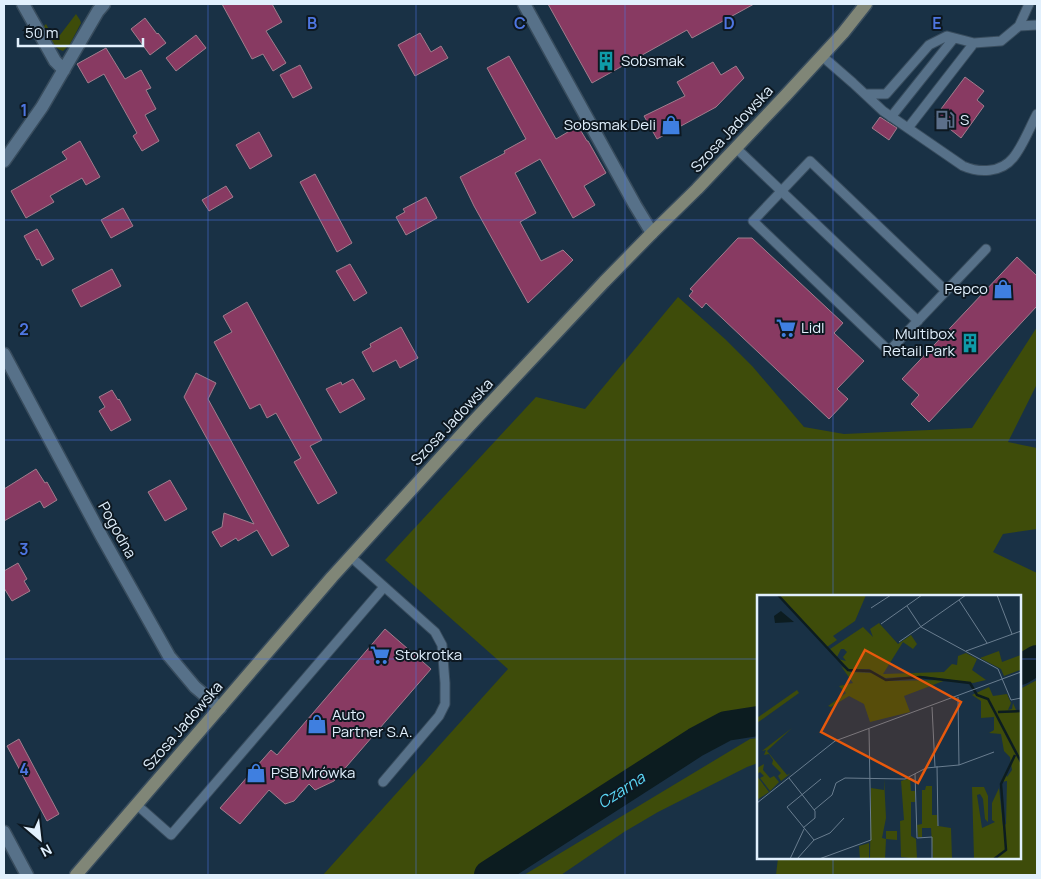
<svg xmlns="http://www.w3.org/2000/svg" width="1041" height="879" font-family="Manrope,sans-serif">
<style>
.green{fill:#3e4c0a}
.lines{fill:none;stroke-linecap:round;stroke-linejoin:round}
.river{stroke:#0c1c20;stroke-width:30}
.building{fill:#883a62;stroke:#a17d8d}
.service-casing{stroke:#384c5d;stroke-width:11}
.minor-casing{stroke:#384c5d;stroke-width:15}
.secondary-casing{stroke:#384c5d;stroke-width:15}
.service{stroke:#577189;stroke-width:9}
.minor{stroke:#577189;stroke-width:12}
.secondary{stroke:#808677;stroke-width:12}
.grid{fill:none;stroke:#4e76e1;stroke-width:1;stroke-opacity:0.55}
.labels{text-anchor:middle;stroke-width:4;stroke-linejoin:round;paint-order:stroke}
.poi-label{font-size:15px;fill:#e1f0fd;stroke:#0d1821;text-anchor:start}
.street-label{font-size:15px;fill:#e1f0fd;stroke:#0d1821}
.water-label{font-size:16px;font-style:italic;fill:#5bd7f6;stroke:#0d1821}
.inset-river{fill:none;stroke:#0c1c20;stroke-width:2.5}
.inset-road{fill:none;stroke:#697d8f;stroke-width:1}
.view{fill:#e8590c;fill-opacity:0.15;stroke:#e8590c;stroke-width:2.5}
.inset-edge{fill:none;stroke:#e1f0fd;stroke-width:2.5}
.grid-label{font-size:16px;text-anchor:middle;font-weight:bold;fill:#4e76e1;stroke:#0d1821;stroke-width:4;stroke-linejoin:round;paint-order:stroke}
</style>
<rect width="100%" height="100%" fill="#193145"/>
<!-- green -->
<path class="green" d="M76,14L80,20L81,23L70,44L63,51C52,48 48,36 43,27L46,24L52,35H60Z
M678,297L725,339L753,367L804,427L844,434L972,428L1037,327V384L1008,442L1037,448V529L1003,534L993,552L1037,573V650L1020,659V596H758V712L725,718L692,733L474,875H323L508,669L385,560L536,397L585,409Z
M1037,680V875H776L778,858H1020V689Z
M758,738V763L747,767L658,812L624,832L561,875H524L750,739Z"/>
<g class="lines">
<!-- river -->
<path class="river" d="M1020,670L1037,660
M489,875L696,742L726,726L758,721"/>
</g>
<!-- building -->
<path class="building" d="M222,4H272L282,22L266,31L286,63L273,71L263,54L252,59Z
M548,4H754L692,38L687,30L592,83Z
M145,18L157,34L158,33L166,43L150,55L131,29Z
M420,33L431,52L441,46L448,58L415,76L398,45Z
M196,35L206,48L176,71L166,58Z
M106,48L125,79L141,70L151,88L146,90L156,109L145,115L159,141L142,151L133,136L137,133L104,74L88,83L77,64Z
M509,56L556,139L578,126L587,141H588L606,173L584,186L595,205L573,218L540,159L515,173L536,213L520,222L541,261L563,250L573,260L528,303L474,206L460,177L505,153L504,151L526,139L487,68Z
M713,62L721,75L736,66L744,78L716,107L657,139L644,116L685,96L677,82Z
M300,65L312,88L293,98L280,75Z
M965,77L984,91L977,100L984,106L961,138L935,117Z
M880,117L897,128L889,140L872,128Z
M259,132L272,156L250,169L236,145Z
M80,141L100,177L86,185L82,178L50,196L54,202L26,218L11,191L67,159L62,152Z
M315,174L352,243L337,252L300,182Z
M226,186L233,197L209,211L202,200Z
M426,197L437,218L406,235L396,217L405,212L403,209Z
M123,208L133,226L111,238L101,220Z
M37,229L54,259L42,266L39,259L37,260L24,236Z
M738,238H752L843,323L834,333L864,361L837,389L848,399L829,419L706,303L702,308L689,296L693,291L690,289Z
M1017,257L1037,276V306L929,422L911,404L919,395L902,379Z
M350,264L367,293L354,301L336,271Z
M112,269L121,286L81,307L72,290Z
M247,302L322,440L310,446L337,493L318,504L294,462L301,458L276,413L267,418L260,404L250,409L214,342L232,332L223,316Z
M401,327L418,358L400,368L396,360L373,372L362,352L371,347L370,344Z
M196,373L216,383L208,399L289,546L272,556L257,530L238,541L236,538L221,547L212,532L222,527L224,513L254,524L184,397Z
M353,379L365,399L340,413L326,389L341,382L342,385Z
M112,390L118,400L119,399L131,420L111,431L99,411L105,407L99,397Z
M36,469L45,483L47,482L57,500L44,508L40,501L4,521V489Z
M170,480L187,509L165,521L148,492Z
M18,563L27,579L24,581L30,591L12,601L4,588V571Z
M385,629L431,669L334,781L315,790L309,784L294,801L285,804L269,790L240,824L220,808L271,750L277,755Z
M19,739L59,814L47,821L7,746Z"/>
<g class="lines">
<defs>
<path id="service" d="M1019,26L1037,25
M822,56L853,83L883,111L963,166C979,173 1001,173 1013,158C1023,146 1030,127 1037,114
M865,94H886L929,45L947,36L974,43L1001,41L1019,26L1029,4
M891,117L954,38
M908,128L974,43
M736,148L918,321
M946,291L810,161L753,221L889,351L986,249
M351,557L435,632L442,645L445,683V704L439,716L383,782
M137,805L171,835L384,587"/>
<path id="minor" d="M23,4L55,61L64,70
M524,4L635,205L652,233
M4,161L42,107L98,11L104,4
M4,354L102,537L169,656L195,687L220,708
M4,832L27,875"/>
<path id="secondary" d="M76,875L332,577L471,424L604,282L652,233L697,189L786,95L843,33L866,4"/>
</defs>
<!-- service casing -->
<use href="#service" class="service-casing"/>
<!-- minor casing -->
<use href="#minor" class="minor-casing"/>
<!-- secondary casing -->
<use href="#secondary" class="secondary-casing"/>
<!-- service -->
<use href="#service" class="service"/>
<!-- minor -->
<use href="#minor" class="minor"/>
<!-- secondary -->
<use href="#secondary" class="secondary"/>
</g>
<!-- grid -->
<path class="grid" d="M208,4V875M416,4V875M625,4V875M833,4V596M4,220H1037M4,440H1037M4,659H758M1020,659H1037M833,858V875"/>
<!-- icons -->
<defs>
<symbol id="building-bare" viewBox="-9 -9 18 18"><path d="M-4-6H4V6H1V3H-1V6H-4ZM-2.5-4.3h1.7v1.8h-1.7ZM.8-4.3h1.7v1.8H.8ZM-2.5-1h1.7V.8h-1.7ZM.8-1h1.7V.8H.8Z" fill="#0f9aa8" stroke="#0d1821" stroke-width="2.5" paint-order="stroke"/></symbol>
<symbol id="fuel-bare" viewBox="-9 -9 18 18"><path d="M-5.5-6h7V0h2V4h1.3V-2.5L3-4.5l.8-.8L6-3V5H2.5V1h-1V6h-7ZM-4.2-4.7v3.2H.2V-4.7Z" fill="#5c6f8a" stroke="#0d1821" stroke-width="2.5" paint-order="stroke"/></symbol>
<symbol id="shop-bare" viewBox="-9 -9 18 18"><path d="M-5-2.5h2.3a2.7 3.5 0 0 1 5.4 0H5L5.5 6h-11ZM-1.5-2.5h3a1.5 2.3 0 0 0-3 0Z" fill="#3f7fe0" stroke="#0d1821" stroke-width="2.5" paint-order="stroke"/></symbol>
<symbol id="supermarket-bare" viewBox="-9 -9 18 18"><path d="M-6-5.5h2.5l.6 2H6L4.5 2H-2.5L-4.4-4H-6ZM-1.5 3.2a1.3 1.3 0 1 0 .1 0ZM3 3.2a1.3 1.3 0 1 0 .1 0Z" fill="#3f7fe0" stroke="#0d1821" stroke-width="2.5" paint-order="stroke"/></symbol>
</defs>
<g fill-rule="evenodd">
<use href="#building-bare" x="592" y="47" width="28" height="28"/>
<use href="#fuel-bare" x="931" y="106" width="28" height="28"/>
<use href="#shop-bare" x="657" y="111" width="28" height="28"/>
<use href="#shop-bare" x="989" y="275" width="28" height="28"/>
<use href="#supermarket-bare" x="772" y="314" width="28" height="28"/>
<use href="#building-bare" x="956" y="329" width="28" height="28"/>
<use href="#supermarket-bare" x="366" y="641" width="28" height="28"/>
<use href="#shop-bare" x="303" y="710" width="28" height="28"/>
<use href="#shop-bare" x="242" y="759" width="28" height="28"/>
</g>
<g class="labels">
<!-- poi labels -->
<g class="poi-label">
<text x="621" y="66">Sobsmak</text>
<text x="960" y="125">S</text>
<text x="656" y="130" text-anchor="end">Sobsmak Deli</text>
<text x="988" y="294" text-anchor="end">Pepco</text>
<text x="801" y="333">Lidl</text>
<text x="955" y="339" text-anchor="end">Multibox<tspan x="955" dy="17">Retail Park</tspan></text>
<text x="395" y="660">Stokrotka</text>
<text x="332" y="720">Auto<tspan x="332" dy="17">Partner S.A.</tspan></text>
<text x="271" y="778">PSB Mrówka</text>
</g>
<!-- street labels -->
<g class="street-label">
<text transform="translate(732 129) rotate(-47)" y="5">Szosa Jadowska</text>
<text transform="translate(452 422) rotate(-47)" y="5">Szosa Jadowska</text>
<text transform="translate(117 530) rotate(61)" y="5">Pogodna</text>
<text transform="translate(183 726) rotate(-49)" y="5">Szosa Jadowska</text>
</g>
<!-- water labels -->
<g class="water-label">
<text transform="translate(621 790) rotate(-33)" y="6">Czarna</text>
</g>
</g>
<!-- overview -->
<g transform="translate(757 595)">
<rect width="264" height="264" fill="#193145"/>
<path d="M22,0H109L98,26L76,41L80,45L70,52ZM122,28L141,49L154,40L160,49L156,54L146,47L126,79L187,77L195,69L200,70L201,61L209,58L220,64L215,75L229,85L216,88L165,81L128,83L112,74H92L81,64L89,66L86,62L90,57L87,54H84L80,62L73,54L106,32L116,42L113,34ZM242,56L245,67L264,60L263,75L247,81L244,74L223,63ZM84,71L93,77L116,78L129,86L189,85L147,101L153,117L113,127L107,109L92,101L74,112L71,111L89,98L82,91L96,88ZM232,92L236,101L250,99L254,108L251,115L255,114L256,108L259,115H264V264H214L217,263L215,192H227L231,201V227L228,224L226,204L223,199L220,200L225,233L238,227L235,225V208L242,193L246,231L249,229L250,186L244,187L248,178L250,182L255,175L253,162L247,156L244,139L232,138L237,135V122L224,123V106L215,100ZM40,95L42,98L0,128V123ZM35,133L10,156L30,180L34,178L24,186L21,181L24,178L15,169L16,165L12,159L7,160L9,155L5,156ZM7,169L6,175L13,183L17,181L22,187L13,196L3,183L7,181L3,177L0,179V173ZM0,181L12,197L0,205ZM127,183L129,223L125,243L129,244V236H140V245L129,244L128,264H113L114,193L127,195ZM153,183L154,196H158V207H154V241L159,244L160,264L144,262L143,226L147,225L144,186ZM169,191H175V220H180L181,231L194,233L195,264H176L174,233H165V242H161L160,230L165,229V195H168ZM112,248V264H103L102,251Z" fill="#3e4c0a"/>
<path d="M24,16L25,17L37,27L18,28L17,21Z" fill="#0c1c20"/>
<path class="inset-river" d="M21,0L91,75L113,76L129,85L163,82L213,88L220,100L231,104L264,167M241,117L264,116M237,264L249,255L244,189L258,160"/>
<path class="inset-road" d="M240,0L255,39M202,5L230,48M150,11L164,32L241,74L254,105L264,103M114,13L134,0M124,29L165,0M142,47L209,0M209,56L264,36M201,102L202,170M175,112L178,172M180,171L181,231M158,179L160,243L175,242V264M32,183L58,216V223L46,233M0,208L78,146L264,77M57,215L75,200L79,188L88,183L148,184L169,173L202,170L237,157M57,245L30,212L64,184M33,264L47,234M40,264L57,245L73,238L87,223M62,264L114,245L112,134"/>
<path class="view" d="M108,55L204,107L161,188L64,137Z"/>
<rect width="264" height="264" class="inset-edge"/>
</g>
<g class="grid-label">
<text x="312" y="29">B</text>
<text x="520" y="29">C</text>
<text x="729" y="29">D</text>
<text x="937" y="29">E</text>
<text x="24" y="116">1</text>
<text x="24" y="335">2</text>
<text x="24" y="555">3</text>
<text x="24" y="775">4</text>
</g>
<!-- border -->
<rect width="1041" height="879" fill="none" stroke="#e1f0fd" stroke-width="10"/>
<!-- north arrow -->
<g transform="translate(40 839) rotate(152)" stroke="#0d1821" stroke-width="4" paint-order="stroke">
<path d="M0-4L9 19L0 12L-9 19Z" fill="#e1f0fd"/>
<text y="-8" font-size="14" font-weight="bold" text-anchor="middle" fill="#e1f0fd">N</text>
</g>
<!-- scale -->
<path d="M18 38v8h125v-8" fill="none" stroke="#e1f0fd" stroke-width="2.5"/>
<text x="25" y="38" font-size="15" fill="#e1f0fd" stroke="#0d1821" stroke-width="4" paint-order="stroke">50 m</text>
</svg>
